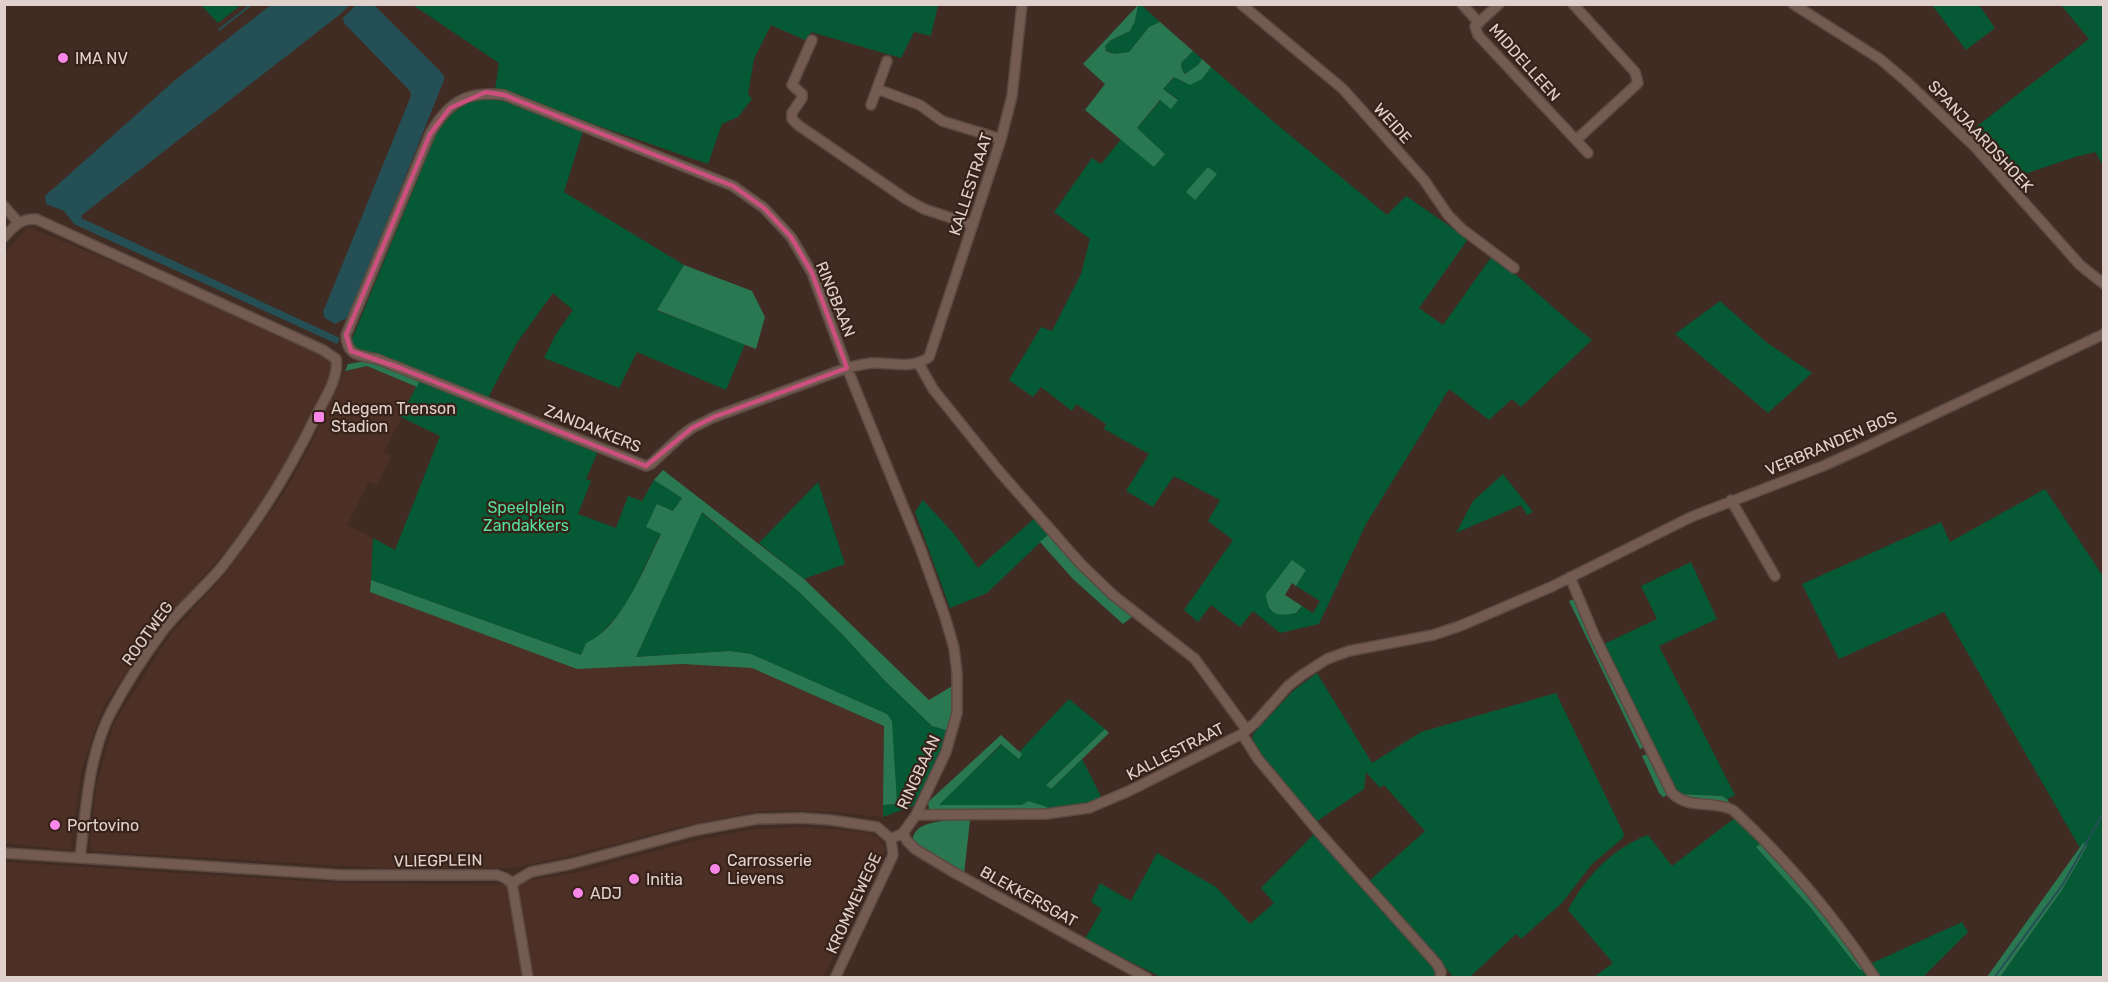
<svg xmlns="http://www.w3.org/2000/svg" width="2108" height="982" font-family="Rubik,sans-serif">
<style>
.built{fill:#4c3025}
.green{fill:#055935;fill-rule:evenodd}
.forest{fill:#2a7851}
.water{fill:#245055}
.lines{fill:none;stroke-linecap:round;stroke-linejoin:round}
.stream{stroke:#245055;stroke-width:2}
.minor-casing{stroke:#5b4942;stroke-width:12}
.minor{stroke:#735b52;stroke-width:9}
.marked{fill:none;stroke:#cb507d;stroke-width:4.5;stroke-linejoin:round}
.poi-dot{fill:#f987e8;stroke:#37221a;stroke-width:2}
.labels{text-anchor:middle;stroke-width:4.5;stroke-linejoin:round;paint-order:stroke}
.poi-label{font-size:16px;fill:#e0d1cc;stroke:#37221a;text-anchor:start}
.street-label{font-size:16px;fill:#e0d1cc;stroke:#37221a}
.park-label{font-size:16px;fill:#58df9a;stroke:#37221a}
</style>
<rect width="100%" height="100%" fill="#412c24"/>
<!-- built -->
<path class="built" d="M28,227L194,296L328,356L333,369L289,463L250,522L144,646L104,706L94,732L82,769L70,850L5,843L4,254Z
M367,366L417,387L384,452L391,456L377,485L369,481L347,525L373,538L371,592L682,664L751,668L884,726L883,817L831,812L780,810L752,812L671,829L562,858L508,868H385L92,851L90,841L97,783L114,723L171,634L226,573L283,495L310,446L345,371Z
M798,827L866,832L879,838L885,849L882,861L823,978L5,977L4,862L335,883L502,885L580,872L693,841L751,830Z"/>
<!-- green -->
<path class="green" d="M201,5H241L218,23Z
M413,5H938L931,36L914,32L901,58L811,32L807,41L771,25L754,59L748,94L752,99L738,117L722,124L708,164L495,90L499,63Z
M1138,5H1141L1160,22L1149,27L1129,52L1114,54L1106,50L1105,46L1111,40L1130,31L1135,21Z
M1932,5H1979L1995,28L1966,50Z
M2061,5H2103V165L2095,152L2075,157L2019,176L1976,127L2089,39Z
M1193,51L1202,59L1198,65L1186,74L1182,70L1181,63Z
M1211,67L1275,123L1387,215L1406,196L1468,239L1419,308L1443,325L1492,256C1527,282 1558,313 1592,340L1521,407L1512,399L1489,420L1449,389L1366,524L1319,624L1280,633L1253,611L1240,627L1211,605L1198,622L1184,610L1233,540L1208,521L1220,500L1174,476L1153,507L1126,491L1149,454L1104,429L1106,424L1076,404L1072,411L1041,387L1033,397L1009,380L1041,327L1052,331L1081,274L1090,239L1054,212L1092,158L1101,164L1122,138L1154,166L1165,154L1137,128L1161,100L1178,99L1163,89L1175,77L1183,82L1202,79ZM1306,570L1296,586L1320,601L1313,613L1302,606L1296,614L1266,594Z
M480,98C513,99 552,119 583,131L564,192L684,265L658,311L745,344L726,390L637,352L619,388L544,358L556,334L573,310L553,293L516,344L488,398L373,353L356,351L350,344L435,137C447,117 458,105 480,98Z
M1720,301L1766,342L1812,373L1768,413L1675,334Z
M420,379L599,449L586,479L591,481L578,514L616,528L628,496L642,501L654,480L682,498L673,511L657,504L661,533L629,600L619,614L595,640L586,643L581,655L371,580L373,538L395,550L440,436L401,417Z
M1503,474L1533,512L1527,515L1521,505L1456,533L1473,501Z
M818,482L845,564L804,579L759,543Z
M2045,489L2103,576V977H2000L2062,890L2087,846L2083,843L2080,848L1944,612L1839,659L1802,584L1941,522L1950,542Z
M923,500L955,535L978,568L1035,518L1050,533L987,593L950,608L915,512Z
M701,512L797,590L842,634L885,681L932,726L949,731L942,755L913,806L883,817V805L897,804L887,714L751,654L730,651L636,657Z
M1691,562L1717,619L1659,646L1735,795L1727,799L1722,796L1678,794L1674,789L1604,644L1657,619L1641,586Z
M1317,673L1372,763L1421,732L1556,693L1624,834L1623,838L1592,864L1562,903L1521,939L1516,934L1470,977H1453L1434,952L1368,882L1425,831L1384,785L1380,788L1366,772L1364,789L1316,822L1256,747L1253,739V734L1293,691Z
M1069,699L1105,729L1046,785L1051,789L1082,759L1103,800L1088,805L1046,810L1028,801L1022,805H938L1002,744L1018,758L1019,752Z
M1736,817L1761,843L1757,847L1810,907L1859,969L1866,968L1872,977H1594L1613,963L1568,910C1586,876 1613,848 1648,835L1672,866Z
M1314,834L1429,960L1437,971V978L1161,977L1085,939L1102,909L1091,902L1100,883L1131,901L1157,853L1216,887L1250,924L1274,903L1261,888Z
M1962,922L1968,932L1923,977H1879L1870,964Z"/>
<!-- forest -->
<path class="forest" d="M1138,5L1135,21L1130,31L1111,40L1105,46L1106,51L1114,54L1129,52L1149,27L1160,22L1193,51L1181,63L1182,70L1185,74L1198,65L1202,59L1211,67L1202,79L1190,85L1174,77L1163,89L1178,100L1171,109L1160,100L1137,128L1165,154L1154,167L1085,110L1105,84L1083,64Z
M1208,167L1217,174L1195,200L1186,192Z
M684,265L752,291L765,317L756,349L657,310Z
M366,361L375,362L420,379L417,387L367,366L345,371L348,364Z
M663,470L804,579L929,700L954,685L949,731L932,726L885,681L842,634L797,590L702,512L636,657L730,651L751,654L887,714L892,721L897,804L883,805L884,726L752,668L682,664L577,669L370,592L371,580L581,655L586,643C621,629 645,566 661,534L646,527L657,504L673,511L682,498L654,480Z
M1050,533L1082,570L1133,616L1123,624L1073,579L1040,542Z
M1292,560L1306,570L1296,586L1292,583L1285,595L1302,606L1296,613C1277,617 1268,615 1266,594Z
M1575,599L1646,746L1640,749L1569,601Z
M1105,729L1109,733L1051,789L1046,785Z
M1001,735L1022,754L1019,759L1001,744L939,805H1022L1028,801L1047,807L1046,810L935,812L929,809L928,802Z
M1650,753L1670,794L1663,797L1659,793L1642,756Z
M1678,794L1722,796L1727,799L1732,806L1686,801Z
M950,820H970L964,874L913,846C909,824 934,822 950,820Z
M1761,843L1801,885L1866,968L1863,970L1859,969L1810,907L1756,847Z
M2083,843H2086L2087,846L2062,890L2000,977H1987Z"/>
<!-- water -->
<path class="water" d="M272,4L350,5L338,16L82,215L81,218L340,338L337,344L74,224L64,211L46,204L45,196L174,81Z
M356,5H374L441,72L444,76V80L349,317L335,324L325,318L323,312L411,96L410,91L344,23L343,18Z"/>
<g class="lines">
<!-- stream -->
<path class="stream" d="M219,30L252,4
M1994,978L2063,884L2104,812"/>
<defs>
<path id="minor" d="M1241,4L1343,89L1424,180L1448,215L1462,229L1514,268
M1462,4L1479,23
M1499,4L1475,26L1478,35L1588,153
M1573,4L1635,72L1638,83L1576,140
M1793,4L1880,59L1906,81L1975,147L2080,265L2104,284
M812,40L792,85L802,94V98L792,113V119L798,125L906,199L924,209L973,225
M877,89L920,105L942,121L1001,139
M871,105L887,61
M4,206L18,222
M4,237C15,225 20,219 36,219L323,350L336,359C339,378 325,398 317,414C290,470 259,520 221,568C203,589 182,607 165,628C147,652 125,686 111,712C88,756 86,810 80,858
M919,364L933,389L999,471L1080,563L1113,595L1195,659L1246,729
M1731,500L1775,576
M1570,577L1595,637L1672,793C1689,810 1713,800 1733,810C1786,859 1835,917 1875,978
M1242,734L1258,759L1318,831L1437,964L1441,972L1440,978
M916,815L1046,814L1089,808L1129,791L1242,734L1255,723L1288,686L1302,675L1327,659L1349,651L1433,635L1460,626L1551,587L1691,517L1823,466L1861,449L2104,334
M903,833L907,841L915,849L953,872L1147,978
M891,839L903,833L916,815L946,752L957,713V673L954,648L945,617L921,550L847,368L812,273L791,237L764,208L733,186L504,95C468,90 448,102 430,134L346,335C347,357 360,355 377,359C385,362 392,365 400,368L646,466L651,464L681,436L692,428L714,417L847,368C855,366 863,364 871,363C891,362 912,370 929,357L1001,139L1012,96L1022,4
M4,853L341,875H497L505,878L512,883
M512,883L531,872L571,864L697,830L757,819L802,818L831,820L877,827L891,839L893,855L835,978
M512,883L528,978"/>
</defs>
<!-- minor casing -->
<use href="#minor" class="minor-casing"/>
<!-- minor -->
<use href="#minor" class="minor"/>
</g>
<!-- marked area -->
<path class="marked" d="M486,92L504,95L733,186L764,208L791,237L812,273L847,368L714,417L692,428L646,466L400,368L351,351L346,335L430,134L450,108Z"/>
<!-- markers -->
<g class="poi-dot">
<circle cx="63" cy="58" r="6"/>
<rect x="313" y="411" width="12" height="12" rx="3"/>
<circle cx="55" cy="825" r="6"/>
<circle cx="715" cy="869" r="6"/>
<circle cx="634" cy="879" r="6"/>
<circle cx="578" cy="893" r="6"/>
</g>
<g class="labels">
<!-- poi labels -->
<g class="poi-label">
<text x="75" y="64">IMA NV</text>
<text x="331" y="414">Adegem Trenson<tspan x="331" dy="18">Stadion</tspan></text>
<text x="67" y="831">Portovino</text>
<text x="727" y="866">Carrosserie<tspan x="727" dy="18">Lievens</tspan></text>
<text x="646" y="885">Initia</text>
<text x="590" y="899">ADJ</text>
</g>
<!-- street labels -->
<g class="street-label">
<text transform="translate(1525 62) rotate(48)" y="6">MIDDELLEEN</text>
<text transform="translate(1393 123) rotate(48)" y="6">WEIDE</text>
<text transform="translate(1981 136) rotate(47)" y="6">SPANJAARDSHOEK</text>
<text transform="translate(970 184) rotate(-72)" y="6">KALLESTRAAT</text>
<text transform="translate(836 299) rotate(68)" y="6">RINGBAAN</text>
<text transform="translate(593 428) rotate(22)" y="6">ZANDAKKERS</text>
<text transform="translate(1831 443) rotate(-23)" y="6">VERBRANDEN BOS</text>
<text transform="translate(147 633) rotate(-54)" y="6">ROOTWEG</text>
<text transform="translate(1175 751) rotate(-27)" y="6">KALLESTRAAT</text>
<text transform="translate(918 772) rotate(-65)" y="6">RINGBAAN</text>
<text transform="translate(438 860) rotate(-1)" y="6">VLIEGPLEIN</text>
<text transform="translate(1029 896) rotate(29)" y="6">BLEKKERSGAT</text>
<text transform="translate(853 903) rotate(-65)" y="6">KROMMEWEGE</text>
</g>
<!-- park labels -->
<g class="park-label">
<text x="526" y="513">Speelplein<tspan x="526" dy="18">Zandakkers</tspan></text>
</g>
</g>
<!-- border -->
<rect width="2108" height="982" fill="none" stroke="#e0d1cc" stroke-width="12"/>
</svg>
